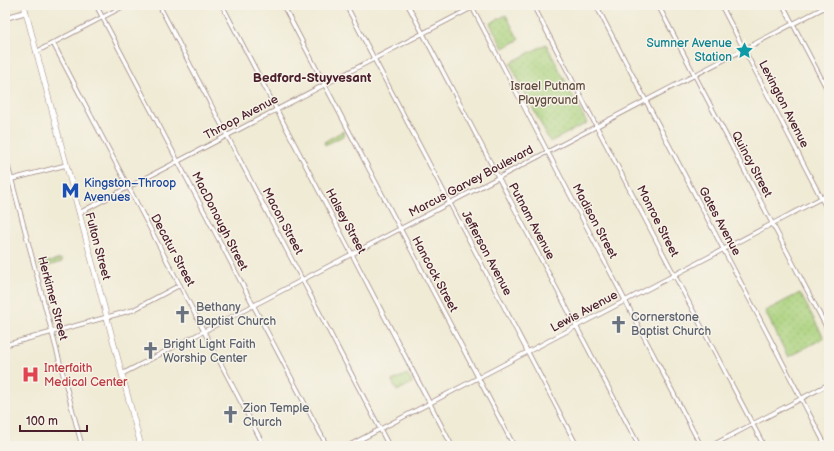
<svg xmlns="http://www.w3.org/2000/svg" width="834" height="451" font-family="'Balsamiq Sans',sans-serif">
<style>
.park{fill:url(#park-dots);stroke:#7a7854}
.lines{fill:none;stroke-linecap:round;stroke-linejoin:round}
.minor-casing{stroke:#9d8580;stroke-width:5}
.tertiary-casing{stroke:#9d8580;stroke-width:6}
.secondary-casing{stroke:#9d8580;stroke-width:6}
.minor{stroke:#fff;stroke-width:3.5}
.tertiary{stroke:#fff;stroke-width:4.5}
.secondary{stroke:#fff;stroke-width:5}
.labels{text-anchor:middle;stroke-width:3;stroke-linejoin:round;paint-order:stroke}
.culture-label{font-size:12px;fill:#0d838f;stroke:#f7f3e8;text-anchor:end}
.park-label{font-size:12px;fill:#624c3f;stroke:#f7f3e8}
.street-label{font-size:12px;fill:#4a1f2b;stroke:#f7f3e8}
.transit-label{font-size:12px;fill:#164399;stroke:#f7f3e8;text-anchor:start}
.worship-label{font-size:12px;fill:#5b616d;stroke:#f7f3e8;text-anchor:start}
.health-label{font-size:12px;fill:#be3a42;stroke:#f7f3e8;text-anchor:start}
.neighbourhood-label{font-size:13px;font-weight:bold;fill:#4a1f2b;stroke:#f7f3e8}
</style>
<defs>
<pattern id="park-dots" width="8" height="8" patternUnits="userSpaceOnUse"><rect width="8" height="8" fill="#a9d17c"/><path d="M2 2h.1M6 6h.1" fill="none" stroke="#93b36b" stroke-width="1.8" stroke-linecap="round"/></pattern>
</defs>
<rect width="100%" height="100%" fill="#f7f3e8"/>
<filter id="ink" filterUnits="userSpaceOnUse"><feTurbulence type="fractalNoise" baseFrequency=".025" numOctaves="2"/><feDisplacementMap in="SourceGraphic" scale="8" xChannelSelector="R" yChannelSelector="G"/><feConvolveMatrix kernelMatrix="1 2 1 2 8 2 1 2 1" color-interpolation-filters="sRGB"/></filter>
<filter id="wash" filterUnits="userSpaceOnUse"><feTurbulence type="fractalNoise" baseFrequency=".012" numOctaves="4" result="noise"/><feDisplacementMap in="SourceGraphic" scale="16" xChannelSelector="R" yChannelSelector="G"/><feGaussianBlur stdDeviation="0.9" result="paint"/><feColorMatrix in="noise" values="0 0 0 0 0 0 0 0 0 0 0 0 0 0 0 0 0 1.4 0 .05"/><feComposite in="paint" operator="in"/></filter>
<g filter="url(#wash)">
<rect width="100%" height="100%" fill="#f0ebd5"/>
<!-- park -->
<path class="park" d="M506,15L519,40L503,48L490,23Z
M546,44L587,123L550,142L510,63Z
M343,131L345,135L325,145L324,142Z
M61,259L62,262L41,268L40,264Z
M800,293L824,338L788,357L765,311Z
M407,374L412,383L397,391L392,381Z"/>
</g>
<g filter="url(#ink)">
<g class="lines">
<defs>
<path id="minor" d="M96,5L327,446
M159,5L389,446
M222,5L452,446
M283,5L514,446
M346,5L577,446
M408,5L639,446
M471,5L701,446
M533,5L764,446
M596,5L826,446
M658,5L829,332
M721,5L829,213
M783,5L829,93
M53,43L264,446
M36,52L126,5
M5,155L82,446
M5,181L66,165
M79,213L477,5
M5,345L133,310L180,285
M122,374L829,5
M348,446L829,194
M711,446L829,384"/>
<path id="tertiary" d="M5,18L26,12"/>
<path id="secondary" d="M24,5L141,446"/>
</defs>
<!-- minor casing -->
<use href="#minor" class="minor-casing"/>
<!-- tertiary casing -->
<use href="#tertiary" class="tertiary-casing"/>
<!-- secondary casing -->
<use href="#secondary" class="secondary-casing"/>
<!-- minor -->
<use href="#minor" class="minor"/>
<!-- tertiary -->
<use href="#tertiary" class="tertiary"/>
<!-- secondary -->
<use href="#secondary" class="secondary"/>
</g>
</g>
<!-- icons -->
<defs>
<symbol id="sight-bare" viewBox="-9 -9 18 18"><path d="M0-6L1.8-2.2L6-1.7L2.9 1.2L3.7 5.4L0 3.3L-3.7 5.4L-2.9 1.2L-6-1.7L-1.8-2.2Z" fill="#0f9aa8" stroke="#f7f3e8" stroke-width="2.5" paint-order="stroke"/></symbol>
<symbol id="metro-bare" viewBox="-9 -9 18 18"><path d="M-5.5 5V-5H-3L0 0L3-5H5.5V5H3V-.5L0 4L-3-.5V5Z" fill="#1a4fb4" stroke="#f7f3e8" stroke-width="2.5" paint-order="stroke"/></symbol>
<symbol id="church-bare" viewBox="-9 -9 18 18"><path d="M-1.2-6h2.4v3.5h3.3v2.4h-3.3V6h-2.4V-.1h-3.3v-2.4h3.3Z" fill="#6b7280" stroke="#f7f3e8" stroke-width="2.5" paint-order="stroke"/></symbol>
<symbol id="hospital-bare" viewBox="-9 -9 18 18"><path d="M-5-5h3v3.5h4V-5h3V5h-3V1.5h-4V5h-3Z" fill="#e0444e" stroke="#f7f3e8" stroke-width="2.5" paint-order="stroke"/></symbol>
</defs>
<g fill-rule="evenodd">
<use href="#sight-bare" x="732" y="38" width="25" height="25"/>
<use href="#metro-bare" x="58" y="178" width="25" height="25"/>
<use href="#church-bare" x="170" y="302" width="25" height="25"/>
<use href="#church-bare" x="606" y="312" width="25" height="25"/>
<use href="#church-bare" x="138" y="338" width="25" height="25"/>
<use href="#hospital-bare" x="18" y="362" width="25" height="25"/>
<use href="#church-bare" x="218" y="402" width="25" height="25"/>
</g>
<g class="labels">
<!-- culture labels -->
<g class="culture-label">
<text x="732" y="47">Sumner Avenue<tspan x="732" dy="14">Station</tspan></text>
</g>
<!-- park labels -->
<g class="park-label">
<text x="548" y="90">Israel Putnam<tspan x="548" dy="14">Playground</tspan></text>
</g>
<!-- street labels -->
<g class="street-label">
<text transform="translate(784 104) rotate(63)" y="4">Lexington Avenue</text>
<text transform="translate(241 117) rotate(-28)" y="4">Throop Avenue</text>
<text transform="translate(752 164) rotate(62)" y="4">Quincy Street</text>
<text transform="translate(471 181) rotate(-28)" y="4">Marcus Garvey Boulevard</text>
<text transform="translate(220 221) rotate(63)" y="4">MacDonough Street</text>
<text transform="translate(283 221) rotate(62)" y="4">Macon Street</text>
<text transform="translate(346 221) rotate(62)" y="4">Halsey Street</text>
<text transform="translate(532 221) rotate(62)" y="4">Putnam Avenue</text>
<text transform="translate(595 221) rotate(62)" y="4">Madison Street</text>
<text transform="translate(658 221) rotate(63)" y="4">Monroe Street</text>
<text transform="translate(720 221) rotate(62)" y="4">Gates Avenue</text>
<text transform="translate(98 246) rotate(75)" y="4">Fulton Street</text>
<text transform="translate(173 250) rotate(62)" y="4">Decatur Street</text>
<text transform="translate(487 253) rotate(62)" y="4">Jefferson Avenue</text>
<text transform="translate(435 274) rotate(62)" y="4">Hancock Street</text>
<text transform="translate(53 298) rotate(75)" y="4">Herkimer Street</text>
<text transform="translate(584 311) rotate(-28)" y="4">Lewis Avenue</text>
</g>
<!-- transit labels -->
<g class="transit-label">
<text x="84" y="187">Kingston–Throop<tspan x="84" dy="14">Avenues</tspan></text>
</g>
<!-- worship labels -->
<g class="worship-label">
<text x="196" y="311">Bethany<tspan x="196" dy="14">Baptist Church</tspan></text>
<text x="631" y="321">Cornerstone<tspan x="631" dy="14">Baptist Church</tspan></text>
<text x="163" y="348">Bright Light Faith<tspan x="163" dy="14">Worship Center</tspan></text>
<text x="243" y="412">Zion Temple<tspan x="243" dy="14">Church</tspan></text>
</g>
<!-- health labels -->
<g class="health-label">
<text x="44" y="372">Interfaith<tspan x="44" dy="14">Medical Center</tspan></text>
</g>
<!-- neighbourhood labels -->
<g class="neighbourhood-label">
<text x="312" y="82">Bedford-Stuyvesant</text>
</g>
</g>
<!-- margin -->
<rect width="834" height="451" fill="none" stroke="#f7f3e8" stroke-width="20"/>
<!-- scale -->
<path d="M20 425v6h67v-6" fill="none" stroke="#4a1f2b" stroke-width="2"/>
<text x="26" y="425" font-size="12" fill="#4a1f2b" stroke="#f7f3e8" stroke-width="3" paint-order="stroke">100 m</text>
</svg>
